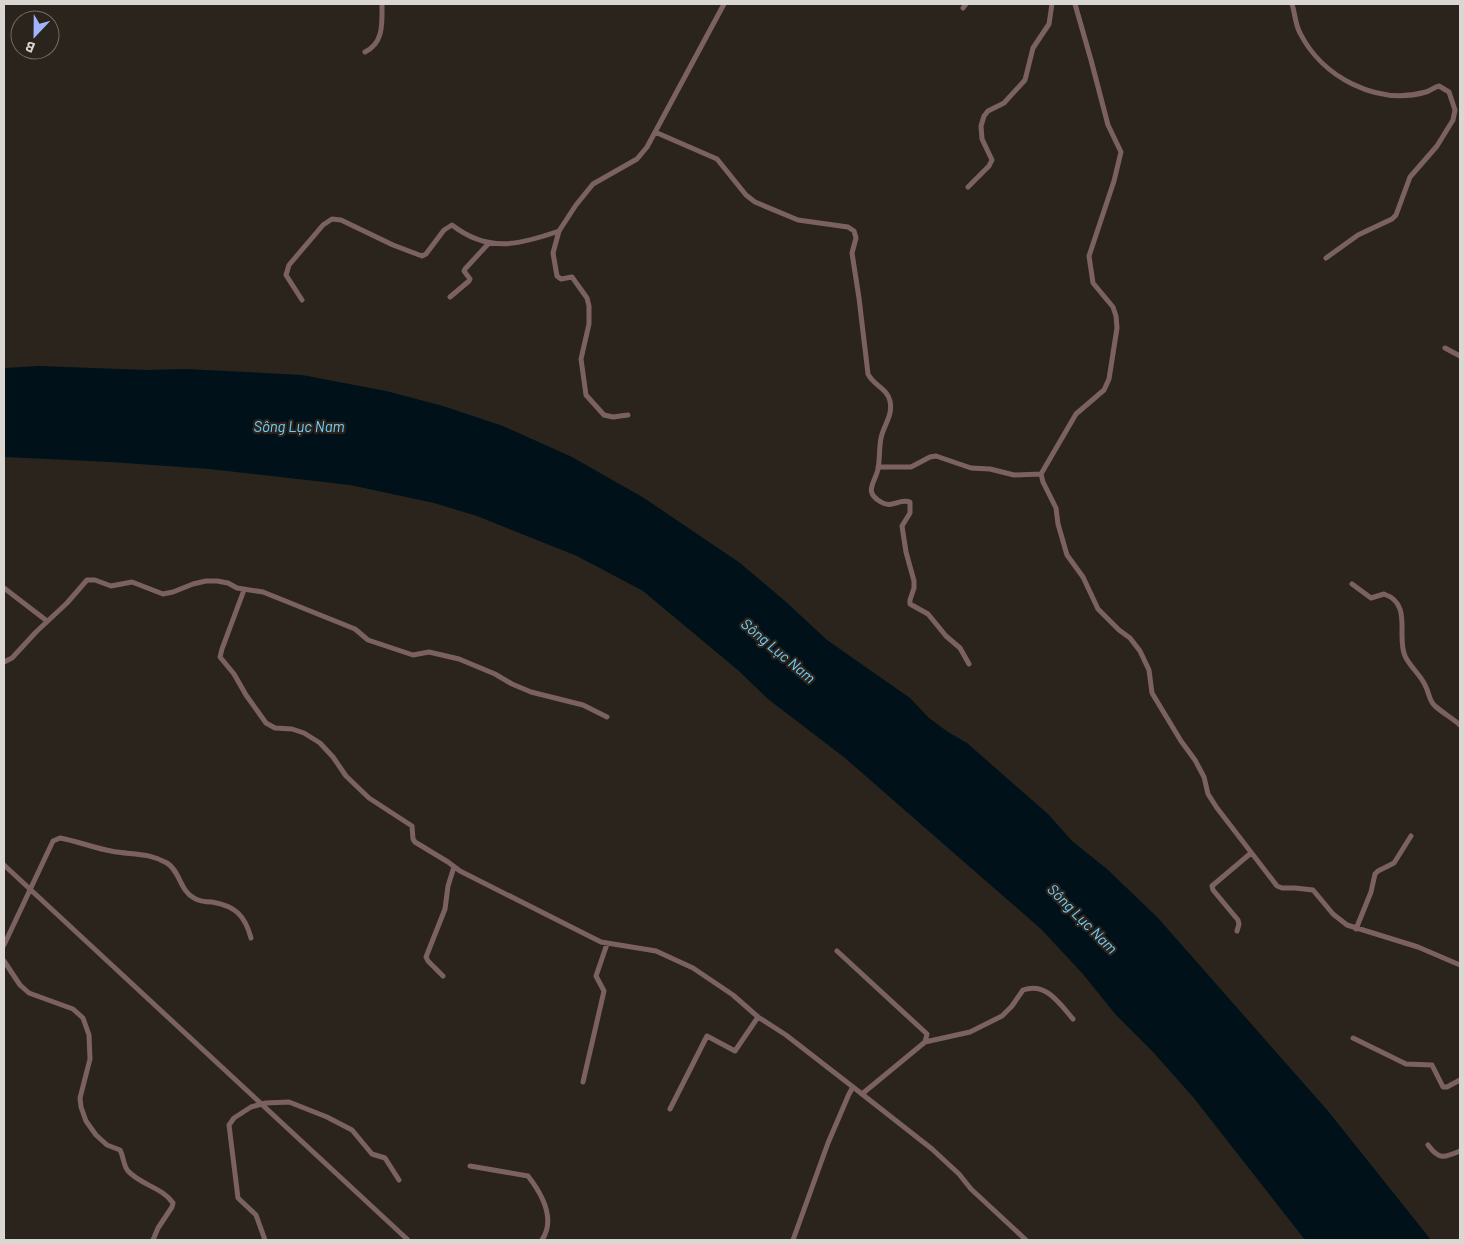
<svg xmlns="http://www.w3.org/2000/svg" width="1464" height="1244" font-family="Barlow,sans-serif">
<style>
.water{fill:#01111a}
.lines{fill:none;stroke-linecap:round;stroke-linejoin:round}
.street{stroke:#7c6163;stroke-width:5}
.labels{text-anchor:middle;stroke-width:4.5;stroke-linejoin:round;paint-order:stroke}
.water-label{font-size:15px;font-style:italic;fill:#72cffc;stroke:#2a241c}
</style>
<rect width="100%" height="100%" fill="#2a241c"/>
<!-- water -->
<path class="water" d="M39,366L146,370L186,369L302,375L386,391L443,406L503,426L572,457L644,498L740,563L785,601L827,640L910,698L929,718L948,732L967,743L1048,814L1072,841L1107,869L1158,918L1328,1111L1431,1240H1305L1193,1097L1153,1052L1116,1015L1082,973L1041,929L845,758L768,699L739,671L643,591L577,556L477,516L434,503L350,485L209,469L111,462L4,457V368Z"/>
<g class="lines">
<!-- street -->
<path class="street" d="M1075,4L1091,60L1108,125L1121,152L1114,181L1089,256L1093,283L1113,307L1116,316L1117,328L1109,379L1104,390L1076,414L1041,474L1043,482L1056,508L1058,524L1067,555L1083,577L1098,609L1119,630L1130,638L1140,651L1149,670L1152,693L1181,741L1195,760L1204,777L1208,794L1217,808L1277,886L1282,888H1295L1313,890L1333,914L1347,925L1418,947L1460,965
M1292,4C1295,13 1295,24 1300,33C1322,77 1377,106 1426,92C1430,91 1434,87 1439,86L1449,92L1455,110L1453,120L1437,146L1410,177L1396,215L1392,219L1358,235L1326,258
M963,8L966,4
M365,52C384,43 382,23 382,4
M655,132L717,159L746,195L755,202L798,220L848,227L854,231L856,238L852,253L859,298L868,374C873,385 887,388 890,401C893,416 884,424 881,438C879,448 880,459 878,469C875,483 863,492 881,502C892,509 899,498 910,502V513L902,526L906,552L914,581V588L910,600V604L928,614L946,636L960,648L969,664
M968,187L989,166L992,160L982,139L981,126L984,116L988,111L1004,103L1025,80L1033,48L1049,24L1052,4
M559,231L553,253L557,276L561,279L572,277L587,298L589,306V324L581,359L586,395L604,415L613,417L628,415
M450,297L469,281L470,279L464,271L465,269L489,243
M302,300L286,275L289,265L323,225L332,219L341,220L393,245L422,256L426,254L444,230L452,225C488,253 519,245 559,231L576,205L593,184L637,159L647,147L724,4
M1445,348L1460,356
M878,467H911L930,457L936,456L971,468L990,469L1014,475L1041,474
M1352,584L1371,598L1384,594C1413,604 1396,636 1405,656C1410,667 1420,674 1425,685C1429,692 1429,701 1435,706C1443,713 1452,718 1460,725
M4,588L47,621
M244,590L222,649L220,657L234,674L246,695L266,723L275,728L292,729L304,733L320,743L333,757L346,776L369,798L412,826L413,839L415,842L448,862L460,871L601,942L656,951L693,968L733,995L758,1017L786,1035L853,1087
M4,662L12,658L36,632L67,603L87,580H95L111,586L132,582L163,594L173,592L193,584L206,581H217L228,583L237,588L263,592L355,629L368,640L413,655L429,652L459,659L495,674L512,684L531,692L583,705L607,717
M4,865L408,1240
M1356,929L1371,892L1375,874L1378,871L1394,863L1411,836
M1237,931L1239,924L1238,920L1213,890L1212,886L1251,853
M4,945L53,841L60,838C77,841 94,848 111,851C131,855 148,852 167,863C180,871 180,891 194,898C200,902 206,902 212,902C236,906 245,916 251,938
M837,951L927,1034L925,1042
M4,961L20,985L29,993L73,1009L83,1018L89,1035L90,1059L80,1098L81,1107L86,1121L96,1135L107,1145L120,1150C124,1157 123,1165 128,1171C141,1185 163,1188 173,1203L172,1207L158,1228L153,1240
M443,976L428,961L426,957L445,909L448,886L454,867
M1353,1038L1406,1064L1432,1065L1443,1087H1447L1460,1080
M583,1082L604,991L596,976L607,944
M862,1094L925,1042L970,1032L1002,1016L1012,1006L1023,990C1046,982 1059,1003 1073,1019
M670,1109L707,1036L735,1051L758,1017
M1428,1145C1439,1160 1444,1158 1460,1151
M470,1166L528,1176C542,1194 556,1219 542,1240
M265,1240L256,1215L238,1198L229,1125L234,1118L251,1107L266,1103L289,1102L327,1117L352,1130L372,1154L385,1158L399,1180
M793,1240L828,1143L849,1094L853,1087L932,1149L959,1174L971,1189L1026,1240"/>
</g>
<g class="labels">
<!-- water labels -->
<g class="water-label">
<text x="299" y="432">Sông Lục Nam</text>
<text transform="translate(778 651) rotate(40)" y="5">Sông Lục Nam</text>
<text transform="translate(1082 919) rotate(45)" y="5">Sông Lục Nam</text>
</g>
</g>
<!-- border -->
<rect width="1464" height="1244" fill="none" stroke="#dad6d1" stroke-width="10"/>
<!-- north arrow -->
<g transform="translate(35 35) rotate(202)"><circle r="24" fill="#2a241c" stroke="#706b64"/>
<path d="M0-4L9 19L0 12L-9 19Z" fill="#a3b2fd"/>
<text y="-8" font-size="14" font-weight="bold" text-anchor="middle" fill="#dad6d1">B</text>
</g>
</svg>
